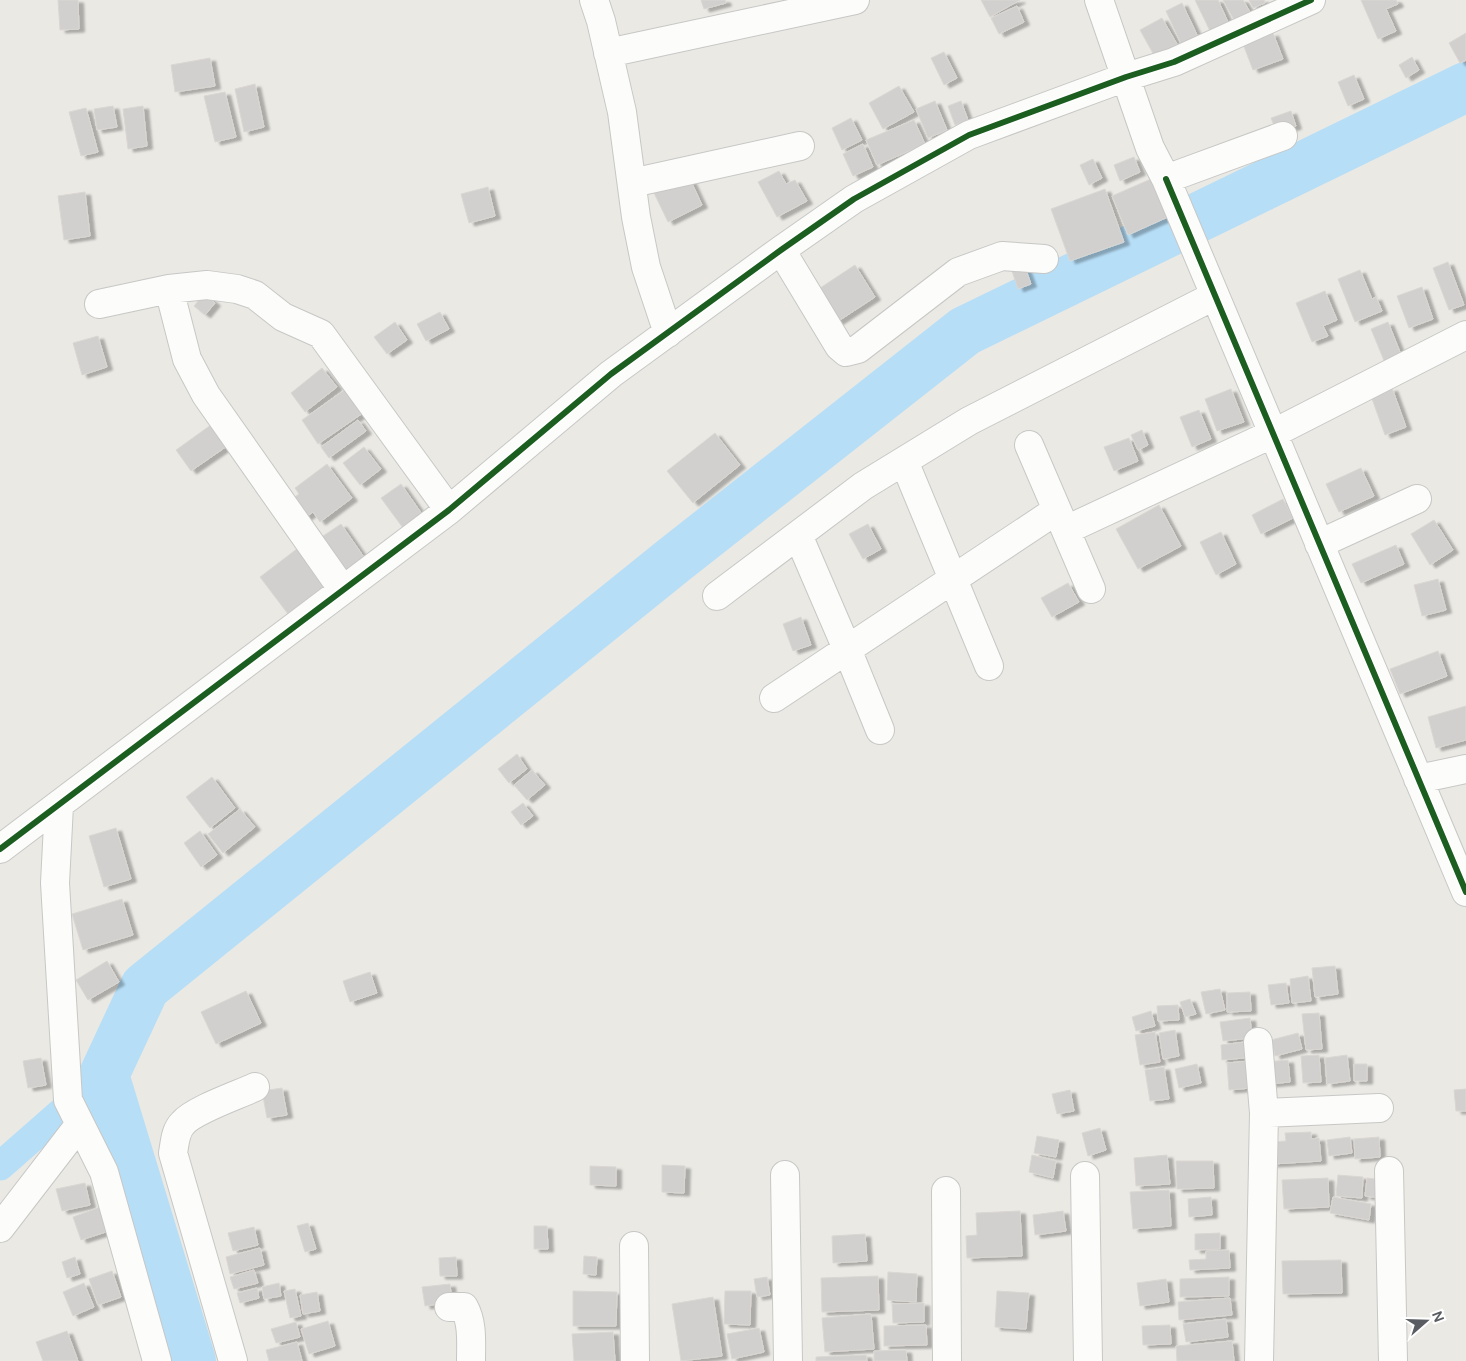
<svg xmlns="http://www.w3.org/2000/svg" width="1466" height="1361" font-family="'DM Sans',sans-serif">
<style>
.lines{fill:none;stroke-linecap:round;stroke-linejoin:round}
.canal{stroke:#b6def7;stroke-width:29}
.river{stroke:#b6def7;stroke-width:50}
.building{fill:#d2d0ce;stroke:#dad7d3;filter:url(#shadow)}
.minor-casing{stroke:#c7c7c6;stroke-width:30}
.minor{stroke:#fcfcfb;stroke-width:28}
.cycleway-casing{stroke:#fff;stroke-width:9}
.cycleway{stroke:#1b5e20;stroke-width:6}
</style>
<defs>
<filter id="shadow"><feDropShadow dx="5.5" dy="3" stdDeviation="1" flood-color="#0004"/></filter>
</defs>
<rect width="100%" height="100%" fill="#eae9e4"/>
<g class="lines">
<!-- canal -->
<path class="canal" d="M0,1166L104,1075"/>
<!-- river -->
<path class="river" d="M191,1361L104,1075L145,987L674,560L965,331L1466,87"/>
</g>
<!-- building -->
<path class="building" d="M58,0H78L79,29L60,30Z
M701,0H725L726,3L704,9Z
M981,0H1020L990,17Z
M1195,0H1218L1228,22L1210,31Z
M1223,0H1243L1250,12L1234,20Z
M1249,0H1264L1265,3L1253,8Z
M1361,0H1396L1398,4L1386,9L1396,31L1378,39Z
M1182,3L1199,39L1182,46L1166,11Z
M1017,6L1024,22L999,34L991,18Z
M1162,18L1177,44L1155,57L1140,30Z
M1273,33L1283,59L1253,70L1243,44Z
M1466,33V60L1460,63L1449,43Z
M944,52L957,78L944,85L931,58Z
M1412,57L1419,70L1406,78L1399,65Z
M210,58L215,86L175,92L171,65Z
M1354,75L1364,99L1348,106L1338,82Z
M255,84L264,127L244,132L235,89Z
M899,86L914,112L883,129L869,103Z
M225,92L236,137L215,142L204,96Z
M935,101L947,130L928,138L916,109Z
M961,101L968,120L955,125L948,106Z
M113,106L117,127L97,130L94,109Z
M143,106L147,146L128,149L123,109Z
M86,108L98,152L81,156L69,112Z
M1291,111L1296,126L1277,133L1271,118Z
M851,118L862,140L842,150L832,128Z
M914,120L925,144L877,165L866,140Z
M863,144L873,167L853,176L843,154Z
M1134,157L1140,172L1120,181L1114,165Z
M1093,159L1102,178L1089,185L1080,165Z
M779,171L786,184L795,180L807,201L777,217L758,182Z
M689,177L702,205L668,222L654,193Z
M1151,179L1168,217L1128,235L1112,196Z
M488,187L495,216L469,223L461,194Z
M1105,189L1124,242L1070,261L1051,209Z
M85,192L90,236L64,240L58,196Z
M1448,262L1464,305L1449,310L1433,268Z
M855,265L875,297L837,322L817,290Z
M1025,267L1031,284L1018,289L1012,271Z
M1360,270L1372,299L1376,297L1382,311L1355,322L1338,279Z
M1422,287L1433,319L1409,328L1397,296Z
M1325,291L1337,320L1323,326L1328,336L1312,342L1296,303Z
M204,294L215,303L205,315L194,306Z
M440,312L449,329L426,341L417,324Z
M395,322L407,340L387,354L374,337Z
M1388,322L1402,357L1385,363L1371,329Z
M98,336L107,367L82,375L73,343Z
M322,368L337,387L305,412L291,393Z
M1392,388L1406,427L1385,435L1371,396Z
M346,389L363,413L318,444L302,420Z
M1231,389L1244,422L1217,431L1205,399Z
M1199,410L1211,439L1192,447L1180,417Z
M358,420L366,431L329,458L321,447Z
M215,422L230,444L191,471L176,450Z
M1142,430L1148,445L1138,450L1131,435Z
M715,433L740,465L693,503L667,471Z
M1129,438L1138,461L1114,471L1104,447Z
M364,447L381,469L360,485L343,463Z
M327,464L352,498L320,522L313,512L302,520L289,501L299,494L295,488Z
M1361,468L1374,496L1339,512L1326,484Z
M401,484L422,514L403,528L381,498Z
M1283,499L1293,518L1261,534L1252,515Z
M1159,505L1181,546L1138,569L1116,529Z
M1434,520L1453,550L1430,565L1411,534Z
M341,524L366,560L345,575L320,538Z
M868,524L881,549L863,559L849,534Z
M1221,532L1236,564L1216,575L1200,542Z
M302,545L330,581L288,614L260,577Z
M1396,545L1404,564L1361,583L1352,564Z
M1438,579L1446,610L1422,616L1414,585Z
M1068,583L1079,602L1052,617L1041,598Z
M801,617L811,645L793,651L783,624Z
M1438,651L1447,676L1400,694L1390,669Z
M1466,706V740L1436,748L1428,717Z
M517,754L527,769L509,783L498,769Z
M532,770L545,785L527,800L514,785Z
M212,777L235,808L210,828L186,797Z
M523,803L533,816L521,825L511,812Z
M240,809L255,827L223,853L208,834Z
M116,828L131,879L104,887L89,836Z
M200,831L217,855L201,867L184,843Z
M122,899L133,935L83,950L72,914Z
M107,961L119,982L88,1000L76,980Z
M1335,966L1338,994L1315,997L1312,968Z
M370,972L377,993L350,1002L343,981Z
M1308,976L1311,1001L1292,1003L1290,979Z
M1286,983L1289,1003L1271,1005L1268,985Z
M1220,989L1225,1010L1206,1014L1201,992Z
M246,991L261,1023L216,1044L201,1012Z
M1250,992L1251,1011L1227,1012V993Z
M1190,999L1196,1014L1185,1017L1180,1002Z
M1178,1005L1179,1020L1158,1021L1157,1006Z
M1151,1011L1155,1026L1136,1031L1132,1017Z
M1319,1013L1322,1049L1306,1050L1302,1014Z
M1250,1018L1252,1038L1223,1041L1220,1022Z
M1175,1030L1179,1056L1163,1059L1159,1033Z
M1155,1032L1160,1062L1140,1065L1135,1035Z
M1298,1033L1302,1049L1275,1056L1271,1040Z
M1253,1041L1255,1057L1222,1060L1221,1045Z
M1319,1055L1321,1082L1303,1083L1301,1056Z
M1347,1055L1350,1081L1327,1084L1325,1058Z
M41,1058L46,1085L28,1088L23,1061Z
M1288,1060L1290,1082L1268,1084L1266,1062Z
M1250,1061L1251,1088L1229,1090L1227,1063Z
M1197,1064L1201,1083L1179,1088L1175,1069Z
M1354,1064H1367V1081H1354Z
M1164,1067L1169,1099L1150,1101L1145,1070Z
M282,1088L287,1115L267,1118L262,1091Z
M1466,1089V1111H1456L1454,1090Z
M1070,1090L1074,1111L1057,1114L1052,1094Z
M1100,1128L1106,1150L1088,1156L1082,1133Z
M1311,1132V1139L1319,1138L1321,1161L1272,1164L1271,1142L1286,1141L1285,1133Z
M1037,1136L1059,1140L1056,1157L1034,1153Z
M1350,1137L1352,1153L1329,1156L1327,1140Z
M1379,1137L1380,1157L1355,1159L1354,1139Z
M1032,1155L1056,1161L1053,1178L1029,1172Z
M1167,1155L1170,1184L1136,1186L1134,1158Z
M1176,1161H1213L1214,1188L1177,1189Z
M662,1165L685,1166L684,1193L662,1192Z
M590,1166L616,1167V1186L590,1185Z
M1338,1175L1363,1177L1362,1198L1336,1196Z
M1328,1178L1329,1207L1284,1209L1282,1180Z
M1367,1178L1384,1180L1382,1198L1365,1196Z
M85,1183L90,1205L62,1211L56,1189Z
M1169,1190L1171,1226L1133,1229L1130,1192Z
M1211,1197L1212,1215L1189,1217L1188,1199Z
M1333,1197L1371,1204L1369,1220L1330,1213Z
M103,1206L112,1230L81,1240L73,1217Z
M1020,1211L1022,1256L967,1258L966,1236L977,1235L976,1213Z
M1063,1211L1066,1231L1035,1235L1033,1215Z
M308,1223L316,1249L305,1252L297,1226Z
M534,1226H547L548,1249H534Z
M254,1227L258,1245L233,1251L228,1233Z
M1220,1233V1249L1195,1250V1234Z
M865,1234L867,1261L833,1263L832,1236Z
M260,1248L264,1265L230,1274L226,1257Z
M1229,1250L1230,1268L1190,1270L1189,1260L1206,1259V1251Z
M584,1256L597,1257L596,1275L583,1274Z
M75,1257L80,1274L67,1278L62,1262Z
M456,1257L457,1276H440L439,1258Z
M1341,1260L1342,1293L1283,1294L1282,1261Z
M254,1270L258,1283L234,1289L230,1277Z
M112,1271L121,1297L98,1305L89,1279Z
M888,1272L917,1274L916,1302L887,1300Z
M878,1276L879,1310L822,1312L821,1278Z
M767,1277L770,1295L757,1297L754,1279Z
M1229,1277V1296L1180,1297V1279Z
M1166,1279L1169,1302L1140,1306L1137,1283Z
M84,1283L94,1307L73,1316L63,1292Z
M279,1283L281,1296L264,1299L262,1287Z
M450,1284L452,1302L425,1306L422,1287Z
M257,1288L259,1298L240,1303L237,1293Z
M295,1289L301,1316L290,1318L284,1291Z
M573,1291L617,1292L616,1326H573Z
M725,1291H751L750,1325L724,1324Z
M997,1291L1029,1293L1026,1329L995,1327Z
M317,1292L320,1311L303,1314L300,1295Z
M713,1297L722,1356L681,1361L672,1304Z
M1230,1298L1232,1315L1179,1320L1178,1302Z
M924,1303V1322L893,1323L892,1304Z
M871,1314L874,1349L825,1352L822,1318Z
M1226,1319L1228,1337L1186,1342L1183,1324Z
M328,1321L335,1346L309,1354L301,1329Z
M296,1322L300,1337L276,1343L271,1329Z
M926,1325L927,1345L884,1346V1326Z
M1170,1325L1171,1344L1143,1345L1142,1326Z
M759,1328L764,1352L732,1359L727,1334Z
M67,1331L78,1361H43L36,1342Z
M613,1332L615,1361H574L572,1334Z
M1232,1341L1234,1361H1177L1176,1346Z
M297,1342L302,1361H269L266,1350Z
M906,1350L907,1361H874V1351Z
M866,1355L867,1361H816V1357Z"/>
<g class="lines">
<defs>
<path id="minor" d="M594,0L601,21L622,112L636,217L646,267L668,333
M1099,0L1150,148L1166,179L1283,136
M608,53L855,0
M1166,179L1466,892
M632,183L800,146
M781,250L839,346L846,352L858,349L958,272L1002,256L1044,259
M169,289L187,359L206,395L343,590
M99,304L169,289L207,285L237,289L255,295L283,317L321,334L449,510
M1029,445L1091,589
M904,461L989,666
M1066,530L1272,434L1466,335
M798,535L847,649L880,730
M1319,544L1417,499
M717,596L863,486L969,421L1214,296
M774,698L1057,510
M1418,779L1466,769
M59,805L55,883L68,1100L104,1172L157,1361
M0,849L449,510L611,374L781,250L854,199L969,135L1126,77L1174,62L1311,0
M1258,1042L1264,1113L1259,1361
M1264,1113L1379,1108
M1389,1171L1393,1361
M785,1175L788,1361
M1085,1176L1088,1361
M946,1191L947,1361
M0,1228L80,1124
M634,1246L635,1361
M449,1307H464C473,1323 471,1343 471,1361
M233,1361L173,1153C175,1142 175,1131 183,1123C194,1110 238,1095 255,1087"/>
</defs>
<!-- minor casing -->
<use href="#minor" class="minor-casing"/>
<!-- minor -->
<use href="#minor" class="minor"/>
<defs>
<path id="cycleway" d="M1166,179L1466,892
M0,849L449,510L611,374L781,250L854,199L969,135L1126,77L1174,62L1311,0"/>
</defs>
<!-- cycleway casing -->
<use href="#cycleway" class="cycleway-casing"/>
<!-- cycleway -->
<use href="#cycleway" class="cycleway"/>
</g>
<!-- north arrow -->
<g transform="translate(1426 1321) rotate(70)" stroke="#ffffff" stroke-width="4" paint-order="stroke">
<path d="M0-4L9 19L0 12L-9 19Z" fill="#5a5e62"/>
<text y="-8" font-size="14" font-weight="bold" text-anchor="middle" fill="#5a5e62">N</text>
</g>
</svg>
